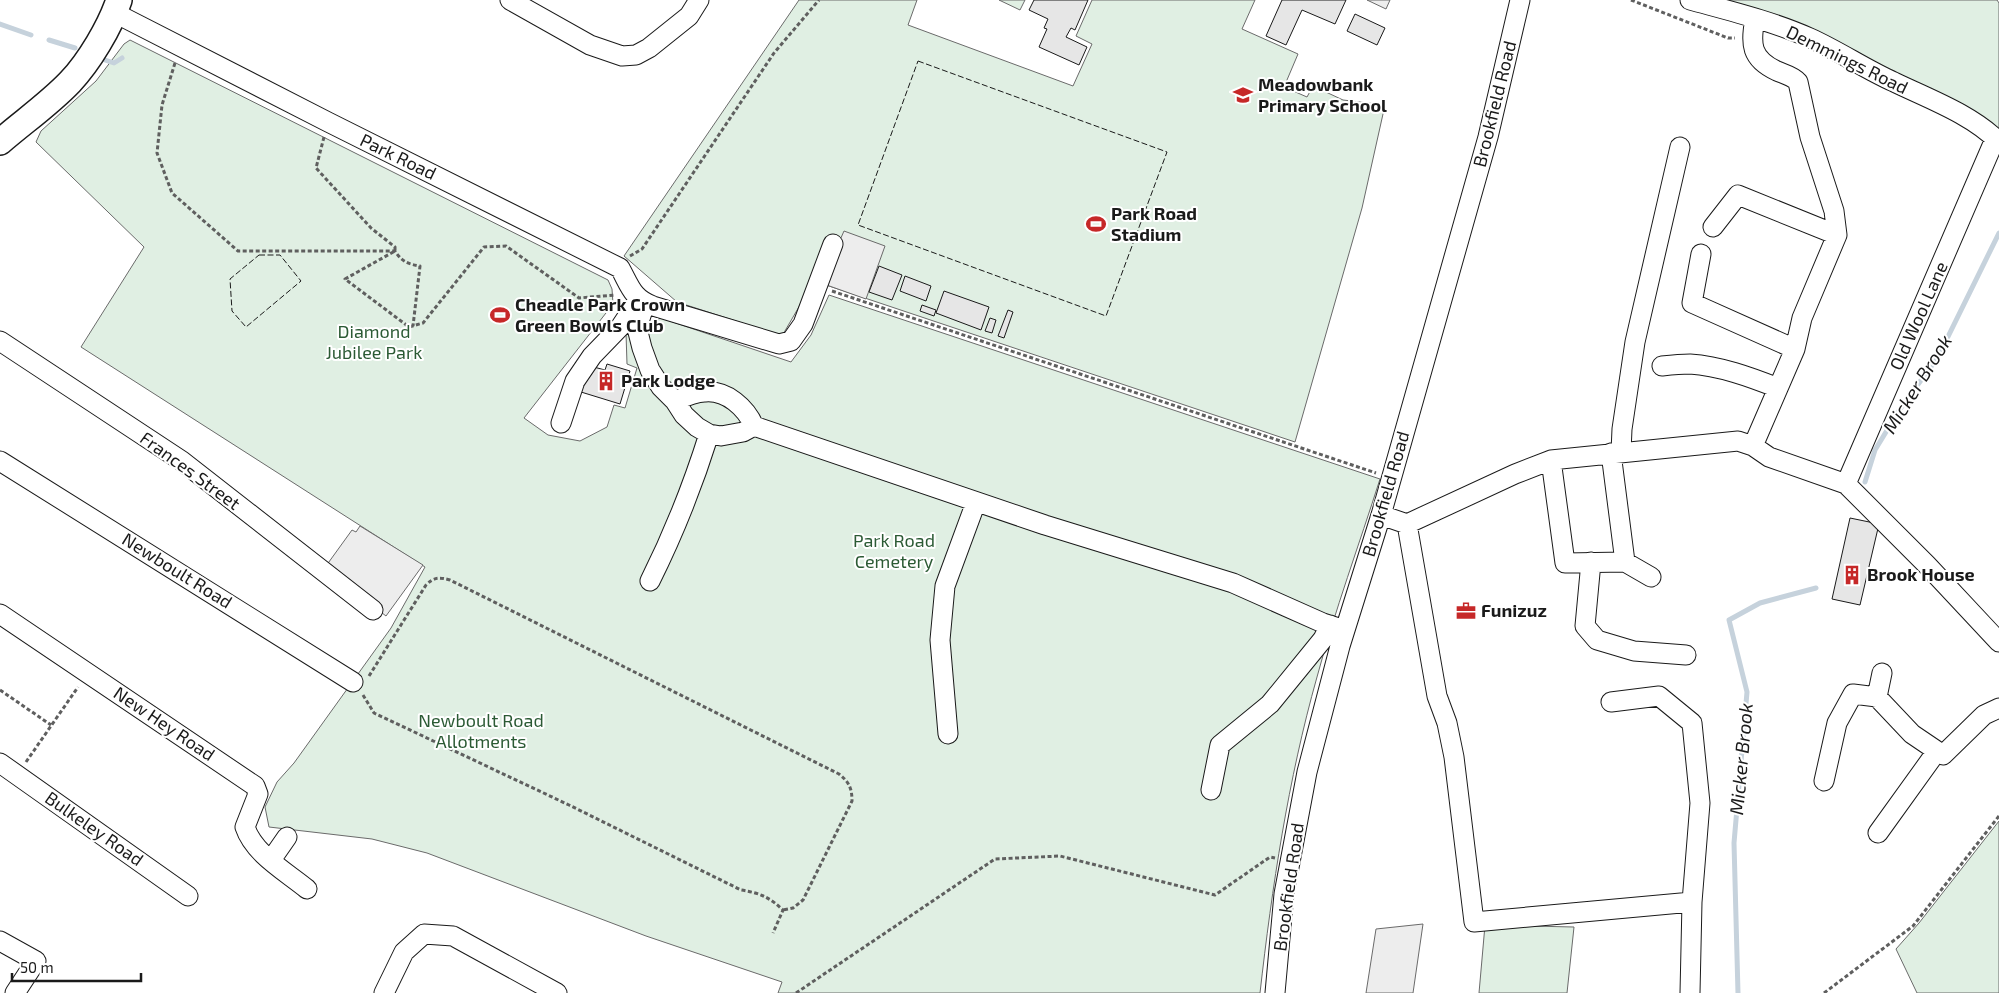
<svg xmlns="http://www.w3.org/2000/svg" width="1999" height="993" font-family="'Exo 2',sans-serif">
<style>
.green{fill:#e0efe3;stroke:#6a6a6a}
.parking{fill:#ededed;stroke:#6a6a6a}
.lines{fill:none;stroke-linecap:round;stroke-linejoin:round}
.stream{stroke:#c6d2dc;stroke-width:5}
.building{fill:#e6e6e6;stroke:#1a1a1a}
.minor-casing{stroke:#1a1a1a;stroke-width:21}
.major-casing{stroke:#1a1a1a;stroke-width:28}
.path{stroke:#5f5f5f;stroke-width:3;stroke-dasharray:4 2.5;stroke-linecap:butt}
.minor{stroke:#fff;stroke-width:19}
.major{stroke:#fff;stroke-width:25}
.fence{stroke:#1a1a1a;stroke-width:1;stroke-dasharray:6 2.5;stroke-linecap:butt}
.labels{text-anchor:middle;stroke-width:4;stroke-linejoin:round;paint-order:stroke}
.street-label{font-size:18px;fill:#1a1a1a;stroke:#fff}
.poi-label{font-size:18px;font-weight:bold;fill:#1a1a1a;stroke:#fff;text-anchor:start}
.park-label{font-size:18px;fill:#2b5a34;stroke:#fff}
.water-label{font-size:19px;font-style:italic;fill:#1a1a1a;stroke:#fff}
</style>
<rect width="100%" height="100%" fill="#fff"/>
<!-- green -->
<path class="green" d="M799,0H917L908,25L1073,86L1092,44L1076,36L1092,0H1255L1242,29L1298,54L1284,87L1307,97L1313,86L1343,100L1385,105L1362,208L1295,442L814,281L782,336L677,302L624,256Z
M999,0H1025L1020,10Z
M1719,0H1997L1999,3V142Z
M130,40L608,280L612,289L613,304L524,418L548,435L580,441L607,427L614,405L625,408L637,368L627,364L626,333L661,318L791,362L811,335L829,295L1380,479C1359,545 1335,610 1317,677C1288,780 1272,887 1260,993H778L782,982L646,936L427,853L372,839L269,827L265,807L277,782L294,763L391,628L425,567L81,347L144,247L36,142L41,131L96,81L124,44Z
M1999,821V993H1917L1896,949L1919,923Z
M1485,925L1574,927L1567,993H1479Z"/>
<!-- parking -->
<path class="parking" d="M1367,0H1390L1386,9Z
M844,231L885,246L866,299L821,283Z
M360,526L423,565L386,616L329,572L326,566L352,530L356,532Z
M1423,924L1413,993H1366L1376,929Z"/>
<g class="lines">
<!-- stream -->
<path class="stream" d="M0,24L31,35
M49,40L75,48
M105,60L114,63L122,58
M1865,482L1875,450L1900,409L1938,357L1999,233
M1738,993L1734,843L1747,692L1729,620L1760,603L1816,588"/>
</g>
<!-- building -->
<path class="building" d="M1034,0H1088L1075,30L1071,28L1066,37L1087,47L1079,65L1039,47L1047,29L1044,28L1048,19L1029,10Z
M1282,0H1346L1335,24L1302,10L1286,45L1266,36Z
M1355,14L1385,28L1377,45L1347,31Z
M879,266L902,275L892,300L869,292Z
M905,276L931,286L926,301L900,291Z
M944,291L989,307L981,330L936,313Z
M922,305L936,310L934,316L920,311Z
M1008,310L1013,312L1004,338L998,336Z
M990,318L996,320L992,333L985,331Z
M607,364L630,371L620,404L581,392L590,366L605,370Z
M1850,518L1879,524L1860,605L1832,599Z"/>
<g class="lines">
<defs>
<path id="minor" d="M510,0L590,45L622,56L636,55L649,48L689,16L699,0
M1690,0C1730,11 1772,21 1810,38C1839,51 1865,69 1894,82C1929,99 1971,114 1999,142
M115,13L328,122L620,268C630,286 632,298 653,306L779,344L791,341L803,324L833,244
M1713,227L1738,195L1837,235
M1701,254L1692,303L1795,349
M645,303L637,328L642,348L650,370L661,387L675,401L684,415L697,427L709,434L721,436L743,432L754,426L1045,525L1233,583L1323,623L1345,630
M0,341L182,461L373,610
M1662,366C1671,365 1680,364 1690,364C1720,366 1750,377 1778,388
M675,401C684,397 695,392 705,392C727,390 746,408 754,426
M561,423L575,381L592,356L621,326L639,299
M1753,446L1795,349L1802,318L1837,235L1834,211L1810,137L1798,82C1793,76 1784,74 1777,71C1751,59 1750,44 1755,19
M1621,452L1622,429L1635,342L1680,147
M1611,453L1625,562
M1551,460L1565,563L1625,562L1651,577
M0,461L353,682
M1846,484L1995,139
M1381,515L1407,524L1437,696L1447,723L1454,757L1474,922L1692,902L1700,803L1692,723L1659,696L1611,702
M1407,524L1515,474L1551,460L1738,441L1753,446L1769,457L1846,484L1927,565L1999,642
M1591,562L1585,626L1597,640L1634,651L1686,655
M650,581C674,533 693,485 709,434
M0,614L255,786L258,794L245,827C254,854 285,871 307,889
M1877,697L1912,734L1943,755L1984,715L1999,708
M948,734L940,640L945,586L976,502
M0,763L188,896
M1824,781L1837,723L1853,694L1877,697L1882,673
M1211,790L1220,745L1270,704L1323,639L1330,625
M1878,833L1937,751
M271,860L287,837
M0,941L36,961L15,993
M384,993L404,952L424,934L453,936L557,993
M1275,993L1284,894L1307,772L1340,646L1381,515L1488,137L1520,0
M1690,993L1692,902"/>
<path id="major" d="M0,142C23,122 49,104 70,82C89,62 110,27 119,0"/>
</defs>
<!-- minor casing -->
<use href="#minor" class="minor-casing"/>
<!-- major casing -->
<use href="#major" class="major-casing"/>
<!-- path -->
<path class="path" d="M1631,0L1728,38H1735
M175,63L162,105L157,153L172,193L238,251H395C402,262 408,264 420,266L413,326
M324,137L316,168L371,228L395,247V251L345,279L409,327L423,323L484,247L506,246L579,298L615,295
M630,256L642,249L774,53L819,0
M832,291L1376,473
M369,676L426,585C434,577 439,577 450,580L839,774C849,782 852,788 852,801L803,900L793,908L783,910
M0,690L51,725
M363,695L374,713L569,805L741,890C760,893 769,897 783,910L773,933
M26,762L78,687
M796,993L995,859L1060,856L1215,895L1270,857L1275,858
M1824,993L1913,926L1999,816"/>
<!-- minor -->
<use href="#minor" class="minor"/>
<!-- major -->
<use href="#major" class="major"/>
<!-- fence -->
<path class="fence" d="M918,61L1167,152L1106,316L858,225Z
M259,255H280L301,281L246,327L232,311L230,279Z"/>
</g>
<!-- icons -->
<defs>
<symbol id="school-bare" viewBox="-9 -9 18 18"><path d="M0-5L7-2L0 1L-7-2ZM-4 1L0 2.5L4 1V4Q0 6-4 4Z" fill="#c62828" stroke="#fff" stroke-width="2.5" paint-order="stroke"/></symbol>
<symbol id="stadium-bare" viewBox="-9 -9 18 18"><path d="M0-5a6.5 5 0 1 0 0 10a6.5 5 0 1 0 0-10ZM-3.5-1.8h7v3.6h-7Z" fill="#c62828" stroke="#fff" stroke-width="2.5" paint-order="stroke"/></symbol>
<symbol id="building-bare" viewBox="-9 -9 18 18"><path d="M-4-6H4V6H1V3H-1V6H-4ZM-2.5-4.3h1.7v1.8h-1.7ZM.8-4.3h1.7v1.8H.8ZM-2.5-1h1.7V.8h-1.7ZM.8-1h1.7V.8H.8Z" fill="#c62828" stroke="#fff" stroke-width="2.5" paint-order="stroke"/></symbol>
<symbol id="office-bare" viewBox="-9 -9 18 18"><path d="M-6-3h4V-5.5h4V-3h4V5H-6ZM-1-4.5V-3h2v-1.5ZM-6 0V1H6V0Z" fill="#c62828" stroke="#fff" stroke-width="2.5" paint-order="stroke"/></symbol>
</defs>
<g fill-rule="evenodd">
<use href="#school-bare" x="1229" y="81" width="28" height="28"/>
<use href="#stadium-bare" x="1082" y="210" width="28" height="28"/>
<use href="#stadium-bare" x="486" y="301" width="28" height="28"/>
<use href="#building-bare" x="592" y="367" width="28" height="28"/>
<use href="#building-bare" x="1838" y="561" width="28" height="28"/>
<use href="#office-bare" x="1452" y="597" width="28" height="28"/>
</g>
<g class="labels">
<!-- street labels -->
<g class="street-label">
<text transform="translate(1847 60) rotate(26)" y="6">Demmings Road</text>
<text transform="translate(1495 104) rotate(-76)" y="6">Brookfield Road</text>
<text transform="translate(398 157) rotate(26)" y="6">Park Road</text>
<text transform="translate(1919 316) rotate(-66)" y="6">Old Wool Lane</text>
<text transform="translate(190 471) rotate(36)" y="6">Frances Street</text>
<text transform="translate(1386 494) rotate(-74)" y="6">Brookfield Road</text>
<text transform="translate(177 571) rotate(32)" y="6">Newboult Road</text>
<text transform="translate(164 724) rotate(34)" y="6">New Hey Road</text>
<text transform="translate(94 829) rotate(35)" y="6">Bulkeley Road</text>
<text transform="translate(1289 887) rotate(-82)" y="6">Brookfield Road</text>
</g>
<!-- poi labels -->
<g class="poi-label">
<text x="1258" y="91">Meadowbank<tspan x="1258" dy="21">Primary School</tspan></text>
<text x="1111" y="220">Park Road<tspan x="1111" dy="21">Stadium</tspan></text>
<text x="515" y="311">Cheadle Park Crown<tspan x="515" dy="21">Green Bowls Club</tspan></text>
<text x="621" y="387">Park Lodge</text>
<text x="1867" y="581">Brook House</text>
<text x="1481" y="617">Funizuz</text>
</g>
<!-- park labels -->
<g class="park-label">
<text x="374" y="338">Diamond<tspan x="374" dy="21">Jubilee Park</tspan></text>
<text x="894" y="547">Park Road<tspan x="894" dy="21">Cemetery</tspan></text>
<text x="481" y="727">Newboult Road<tspan x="481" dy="21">Allotments</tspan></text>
</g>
<!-- water labels -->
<g class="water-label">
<text transform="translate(1917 384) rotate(-58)" y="7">Micker Brook</text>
<text transform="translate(1741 759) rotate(-85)" y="7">Micker Brook</text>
</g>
</g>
<!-- scale -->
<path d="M12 973v8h129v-8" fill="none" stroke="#1a1a1a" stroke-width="2.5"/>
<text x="20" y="973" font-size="15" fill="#1a1a1a" stroke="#ffffff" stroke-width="4" paint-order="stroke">50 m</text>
</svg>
